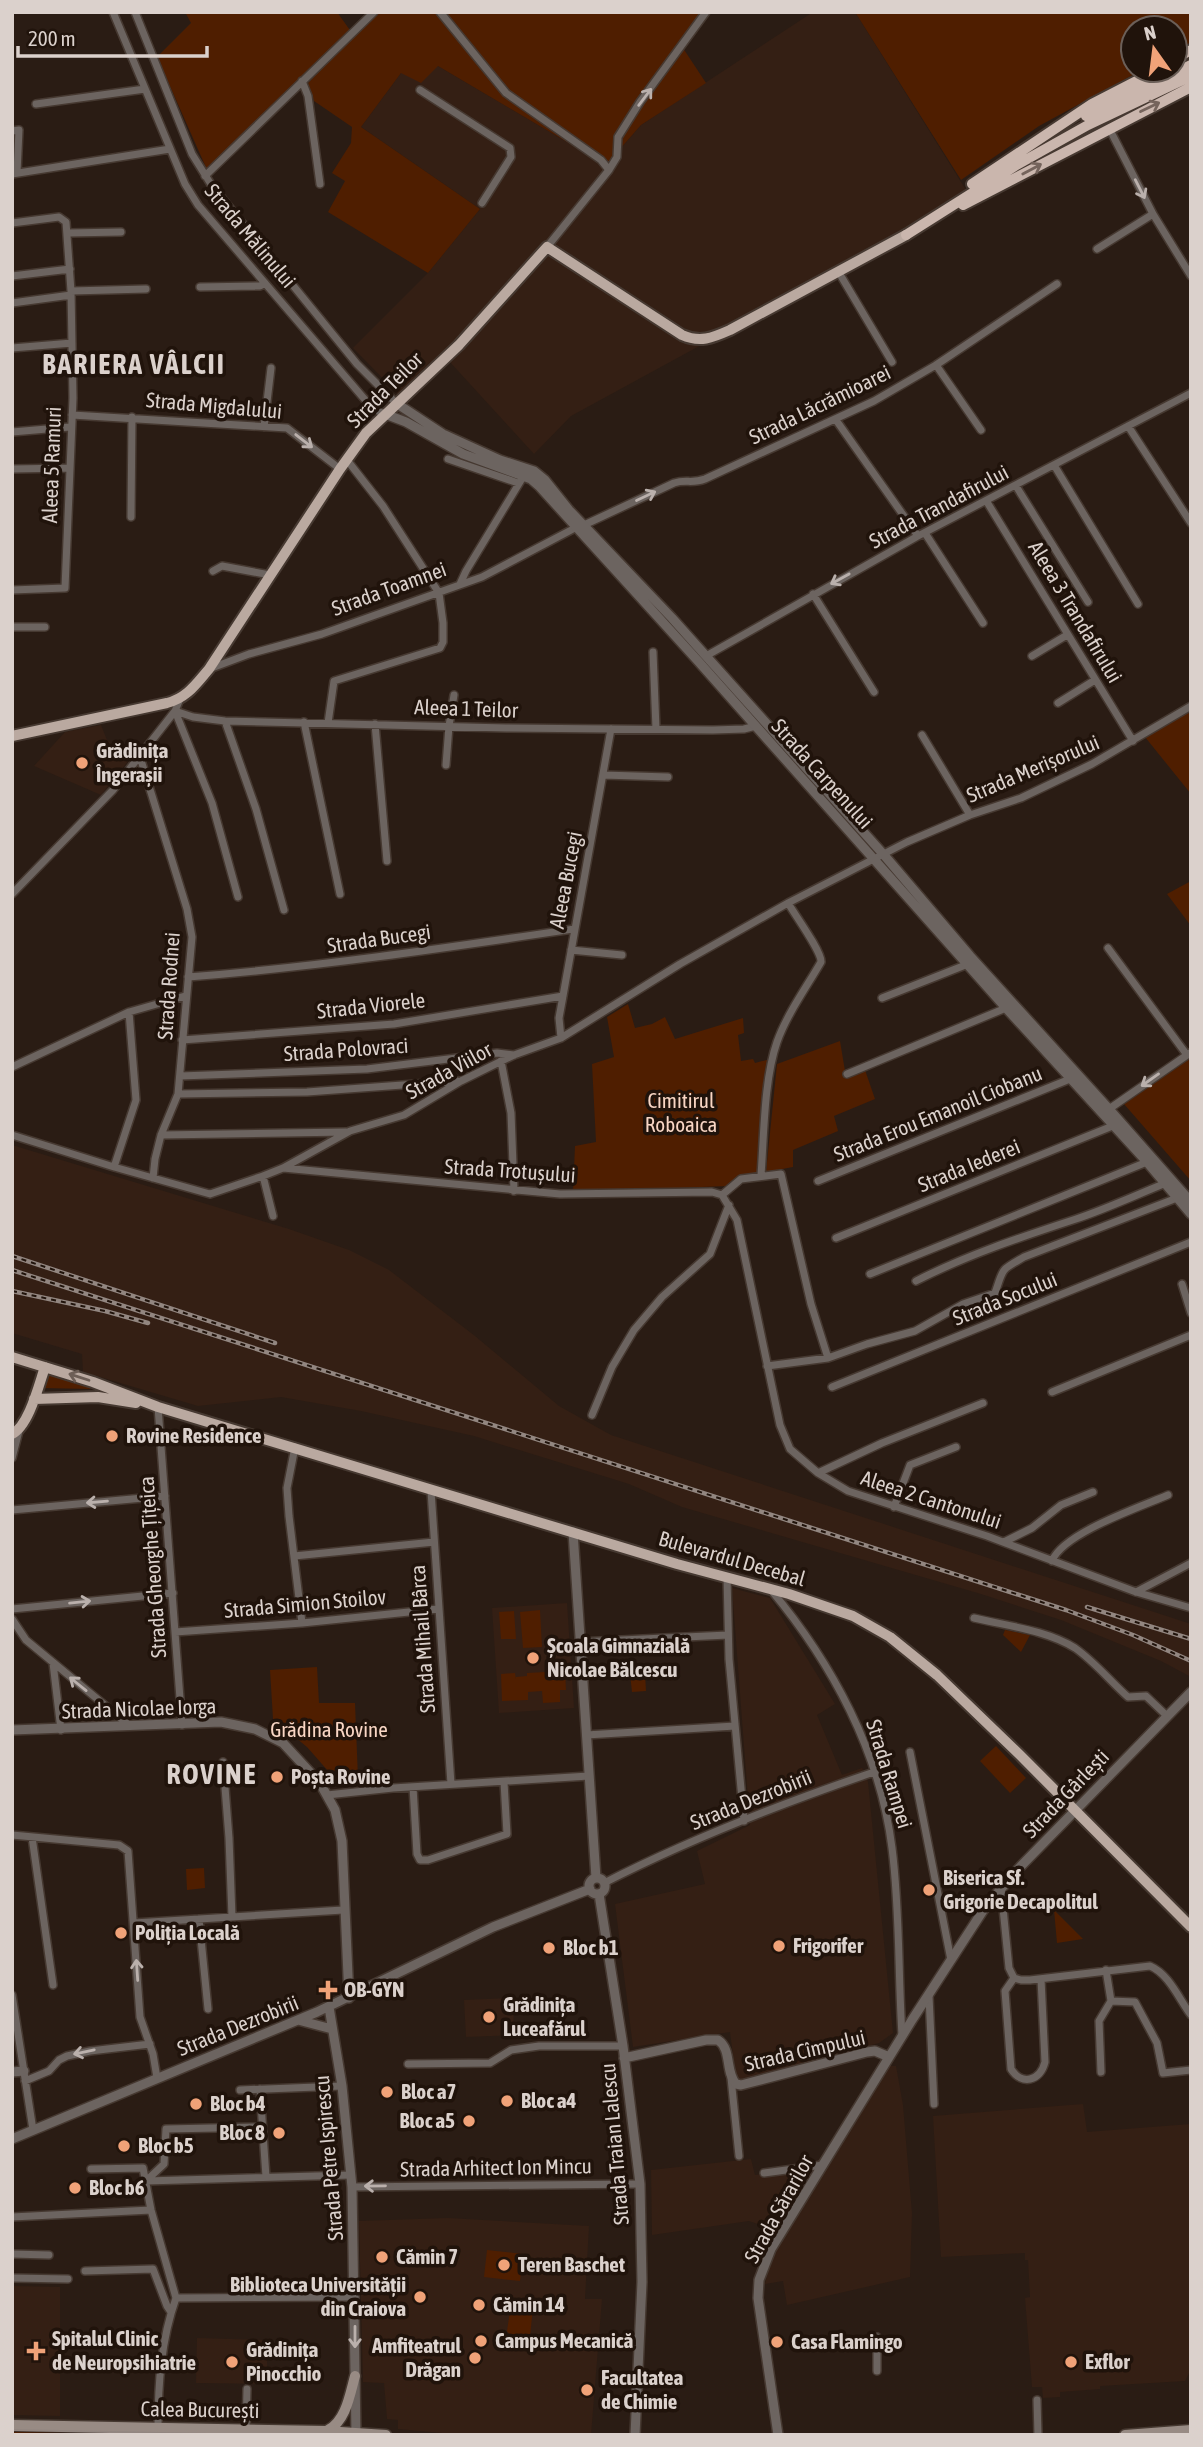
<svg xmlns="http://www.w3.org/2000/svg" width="1203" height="2447" font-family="'Asap Condensed',sans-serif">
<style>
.built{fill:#341f14}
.green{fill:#4f1e00}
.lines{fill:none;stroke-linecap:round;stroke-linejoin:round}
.minor-casing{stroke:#463931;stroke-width:10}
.tertiary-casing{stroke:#463931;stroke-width:12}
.secondary-casing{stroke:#463931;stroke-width:13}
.primary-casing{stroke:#463931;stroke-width:14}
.trunk-casing{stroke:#463931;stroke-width:14}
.minor{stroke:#6c6460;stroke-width:7}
.tertiary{stroke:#6c6460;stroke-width:9}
.secondary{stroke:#988b84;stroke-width:10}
.primary{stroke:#baa9a0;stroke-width:10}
.trunk{stroke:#cab6ad;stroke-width:10}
.tram{stroke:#928680;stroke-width:2}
.rail-casing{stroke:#928680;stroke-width:4.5}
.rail{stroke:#20130b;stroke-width:2;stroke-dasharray:5;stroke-linecap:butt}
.oneway{stroke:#bab0ac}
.oneway2{stroke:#75645c}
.oneway3{stroke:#6d5e56}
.poi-dot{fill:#f0a278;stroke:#20130b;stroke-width:2.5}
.labels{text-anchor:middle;stroke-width:7;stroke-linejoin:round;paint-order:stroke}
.street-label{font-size:21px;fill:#dbd1cc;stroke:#20130b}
.poi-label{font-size:21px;font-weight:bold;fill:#dbd1cc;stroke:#20130b;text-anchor:start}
.park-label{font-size:21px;fill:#f9d6c4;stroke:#20130b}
.district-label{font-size:28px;font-weight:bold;letter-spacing:2px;fill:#dbd1cc;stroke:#20130b}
</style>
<rect width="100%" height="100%" fill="#2a1c14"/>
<!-- built -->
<path class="built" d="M813,12H855L971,198L571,416L534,454L449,361L404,400L353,348L428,273L480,209L361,127L401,73L438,66L606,165L641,125Z
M101,725L107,740L129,760L101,795L34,766L65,732Z
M12,1145L289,1229L349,1250L389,1270L475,1336L559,1406L611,1435L1191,1624V1677L1161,1661L1061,1620L981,1594L682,1507L629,1484L474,1436L361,1411L281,1397L198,1406L83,1372L82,1354L12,1333Z
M732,1588L770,1598L835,1704L817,1715L842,1775L862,1768L868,1782L893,2033L879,2043L750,2079H736L730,2032L633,2047L615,1904L705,1884L697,1851L750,1825Z
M567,1603L574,1708L499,1713L492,1608Z
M513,1998L514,2035L466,2037L464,2000Z
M888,2066H896L903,2105L912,2213L910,2277L787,2305L783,2281L765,2284L771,2258L786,2234L749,2221L652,2235L651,2170L751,2159L755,2175L827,2166Z
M1083,2104L1087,2132L1191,2124V2369L1185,2381L1100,2386V2389L1060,2392V2397L1043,2398L1042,2387H1032L1025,2298L1030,2297L1028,2260H1025V2253L941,2257L933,2116Z
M448,2218L589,2226L585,2299H602L591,2435H464L398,2429V2420L387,2419L384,2383L363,2382L359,2221Z
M12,2286L60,2287V2416L12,2415Z
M197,2338L267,2340V2384L196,2383Z"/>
<!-- green -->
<path class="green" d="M185,12H337L352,33L208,172L157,57L191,23Z
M377,12H704L681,45L706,83L641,125L606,165L438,66L421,83L401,73L361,127L480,209L428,273L328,212L345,181L332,173L351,143L352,127L314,101L308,83Z
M855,12H1191V44L1175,52V28H1133V70H1142L1039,126L961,180Z
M1191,711V794L1145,737Z
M1191,881V926L1167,894Z
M628,1004L635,1028L652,1024L665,1017L675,1039L743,1018L744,1033L738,1035L741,1061L753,1059L755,1063L770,1059L758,1172L740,1177L728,1186L573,1192L575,1146L596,1142L592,1064L614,1057L607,1017Z
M840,1041L846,1077L865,1070L875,1099L834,1116L838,1131L793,1150V1167L766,1172L777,1064Z
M1191,1058V1181L1124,1104Z
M47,1372L90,1386V1389L41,1388Z
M540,1610L542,1647L523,1648L520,1612Z
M514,1611L516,1639H501L499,1612Z
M1005,1630L1030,1635L1021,1652L1003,1635Z
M317,1667L319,1703H355L358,1778L336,1780L307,1747L273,1719L270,1670Z
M565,1671L566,1690H560V1702L543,1703L542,1691L528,1692V1700L502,1701L501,1674L515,1673L516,1679V1677L527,1676V1673Z
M645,1673L646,1691L632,1692L630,1674Z
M996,1746L1026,1778L1010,1793L980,1761Z
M204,1868L205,1888L187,1890L186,1869Z
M1054,1910L1083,1939L1057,1943Z
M487,2250L523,2254L520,2281L484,2277Z
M517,2301L530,2303L533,2308L530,2336L525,2340L512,2338L507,2331L511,2304Z
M12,2432L179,2435H12Z"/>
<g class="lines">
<defs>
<path id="minor" d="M113,12L185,184L198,205L373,409L385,414
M135,12L192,154L212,186L357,364L396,403
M440,12L506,93L601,160L609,170
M302,81L308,96L320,184
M420,90L510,148L511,157L482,203
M36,104L145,89
M1109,128L1153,214L1191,276
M12,131L19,130L17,173
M12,174L170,149
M205,176L374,12
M12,223L59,217L66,222L71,291L73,398L65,588L12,590
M68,233L121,232
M547,247L609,170L617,157L618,137L640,102L706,12
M1097,249L1153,214
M838,271L892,362
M12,276L70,269
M200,287L260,286L265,283
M71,291L146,289
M12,303L71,295
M12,348L72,343
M936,365L981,430
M72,415L287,428L340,469
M836,420L918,536
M1128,426L1191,523
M264,427L271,368
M12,432L70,427
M448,459L518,483
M1054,465L1138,604
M12,469L69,468
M1016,486L1088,602
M987,502L1133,741
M131,517L132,417
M584,525L674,483C686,479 692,484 705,479L874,401L936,365L1057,284
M925,533L983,623
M213,571L222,566L270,575
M460,584L466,571L523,477
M813,594L874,692
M12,627H45
M653,652L656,729
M706,656L918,536L1191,393
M1032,656L1067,635
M209,669L249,654L322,634L482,577L575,528
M1058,703L1095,680
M175,711L193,717L225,721L506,728L713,730L744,729L756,726
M175,711L212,803L238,897
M225,721L256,809L284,910
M304,722L340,894
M328,723L334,681L440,648L443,642V623L439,593L383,506L347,460
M375,724L387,861
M922,735L970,815
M140,757L187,909L192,937L178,1094L161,1135L155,1159L153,1178
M446,765L449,726L454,695
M603,775L668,777
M12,894L113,790L175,711L180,699
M1108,948L1187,1055
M571,950L622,955
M188,977C317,967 445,948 574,929
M882,998L968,964
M561,1038L559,1018L563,996L611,729
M182,1040L394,1024L563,996
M501,1061L511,1113L514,1191
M12,1067L129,1012L185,996
M847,1074L1006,1008
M180,1076L367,1069L497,1053L514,1055
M178,1094L307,1092L457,1081
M1109,1109L1190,1053
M12,1135L114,1167L210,1194L263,1176L283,1168L350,1131L404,1115L461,1081L514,1055L561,1038L680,964L788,903L907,842L970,815L1021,798L1092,764L1191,706
M161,1135L346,1132
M114,1167L136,1100L129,1012
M283,1168L560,1194L712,1192L722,1195L737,1220L780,1425L790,1449L818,1473L848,1491L987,1536L1136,1592L1191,1608
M761,1175C764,1135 764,1079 777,1042C787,1014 806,988 821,962C822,952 795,915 788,903
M263,1176L273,1216
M818,1181L1070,1079
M722,1195L741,1179L781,1174L811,1304L828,1358L767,1366
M836,1238L1115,1125
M870,1274L1147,1162
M916,1281C967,1255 1021,1237 1076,1219C1106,1209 1136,1195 1166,1183
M1182,1284L1191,1313
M828,1358L867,1344L915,1331L963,1304L995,1293C1004,1267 1000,1271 1024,1257L1177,1198
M832,1387L1191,1242
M1052,1392L1191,1335
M158,1407L182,1725
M592,1415L612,1367L634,1330L662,1297L710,1254L729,1205
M295,1447L287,1488L289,1516L302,1623
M12,1458L19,1431
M818,1473L882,1443L983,1403
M431,1491L451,1784
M894,1507L910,1465L956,1447
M12,1510L165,1496
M1004,1542L1032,1528L1061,1505L1093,1492
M294,1556L434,1542
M1052,1561C1063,1533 1140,1507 1168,1495
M727,1577L729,1659L744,1821
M771,1590C832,1663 880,1752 892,1848C900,1910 898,1973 902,2035
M1136,1592L1191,1563
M12,1609L173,1593
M974,1618C1007,1626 1046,1630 1075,1648C1095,1662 1110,1681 1128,1697L1146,1696L1166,1715
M12,1619L26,1640L130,1726
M175,1632L302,1623L438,1609
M579,1642L728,1635
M53,1663L61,1730
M586,1735L735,1726
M910,1752L951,1960
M223,1762L229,1838L232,1917
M413,1787L417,1854L420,1860H428L507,1834L504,1782
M327,1795L393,1788L589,1776
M12,1835L119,1845L128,1851L140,2017L153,2054L157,2078
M32,1837L53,1985
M604,1883C690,1839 783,1803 874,1772
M1001,1888L1009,1968L1014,1978L1021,1980H1030L1150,1966C1169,1974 1179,1999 1191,2015
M199,1919L208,2009
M134,1923L343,1910
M1014,1978L1005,1991L1011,2069C1022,2086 1040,2081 1045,2062L1041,1979
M12,1995L33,2130
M929,1996L934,2104
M1111,2001L1135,2002L1157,2043L1163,2073L1191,2070
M408,2064L490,2063L511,2050L539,2046H623
M1101,2072L1099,2021L1111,2001L1106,1970
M731,2078L739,2156
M25,2081L49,2071L59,2060L67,2056L90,2051L150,2044
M260,2089L266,2177
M240,2090L342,2086
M91,2169L143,2168L151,2210L176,2298
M764,2173L823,2165
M147,2180L164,2164L166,2129L262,2127
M146,2181L351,2175
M352,2187L640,2184
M12,2217L151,2210
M12,2254L49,2255
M85,2271L153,2269L167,2306L171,2312
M12,2278L68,2279
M176,2298L355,2297
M877,2337V2371
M1037,2400L1038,2435
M158,2428C158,2384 161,2340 176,2298
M246,2430L247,2389"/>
<path id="tertiary" d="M396,403L443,434L500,460L534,471L545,480L569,510L672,618L884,855L970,956L1109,1109L1191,1202
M385,414L406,422L463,454L531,479L539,486L698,661L1006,1008L1147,1162L1191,1214
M573,1532L596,1878
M12,1730L221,1722L255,1729L283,1743L320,1783L335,1810L342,1841L349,1998
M589 1886a8 8 0 1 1 16 0a8 8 0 1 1-16 0Z
M599,1894L623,2046L640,2184L642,2282L635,2435
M329,2007L342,2086L352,2187L356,2435
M298,2020L332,2029
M624,2058L706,2040H718C732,2049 725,2072 736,2084L741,2085L867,2052L875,2051L889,2057
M12,2072L24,2071
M12,2139L317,2012L493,1927L590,1889
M778,2435L758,2298L759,2280L771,2249L912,2020L986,1906L1021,1866L1191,1692"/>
<path id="secondary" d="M12,2425L325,2431L386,2435
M328,2430C346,2421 350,2394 355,2376
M1125,2435L1191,2430"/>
<path id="primary" d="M12,736L167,703C187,698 196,684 209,669L340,469L366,433L459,345L547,247L682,335C700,343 712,338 730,330L906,235
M12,1357L93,1382L158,1407L677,1564L789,1594L853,1616L890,1637L937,1675L1020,1755L1191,1927
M34,1399L98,1397L136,1403
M12,1434C29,1426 39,1384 45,1367"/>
<path id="trunk" d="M1175,59L1191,50
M1086,116L1191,65
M972,184L1092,104L1158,70
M963,205L1191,87
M906,235L1015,166L1088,125L1191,76"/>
</defs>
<!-- minor casing -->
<use href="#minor" class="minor-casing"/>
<!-- tertiary casing -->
<use href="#tertiary" class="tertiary-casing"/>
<!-- secondary casing -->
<use href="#secondary" class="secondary-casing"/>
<!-- primary casing -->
<use href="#primary" class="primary-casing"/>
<!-- trunk casing -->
<use href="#trunk" class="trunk-casing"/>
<!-- minor -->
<use href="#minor" class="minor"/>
<!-- tertiary -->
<use href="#tertiary" class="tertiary"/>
<!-- secondary -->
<use href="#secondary" class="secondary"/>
<!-- primary -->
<use href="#primary" class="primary"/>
<!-- trunk -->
<use href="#trunk" class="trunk"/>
<!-- tram -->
<path class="tram" d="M12,2430L257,2435
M1181,2435L1191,2434"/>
<defs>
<path id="rail" d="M12,1256L275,1343
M12,1270L1066,1610L1133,1635L1191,1661
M12,1291L105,1311L148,1323
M1087,1607L1191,1639"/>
</defs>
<!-- rail casing -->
<use href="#rail" class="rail-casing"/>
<!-- rail -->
<use href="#rail" class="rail"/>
</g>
<!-- one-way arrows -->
<defs><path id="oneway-shaft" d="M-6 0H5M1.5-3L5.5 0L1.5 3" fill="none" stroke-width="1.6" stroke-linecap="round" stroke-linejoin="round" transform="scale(1.75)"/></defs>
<g class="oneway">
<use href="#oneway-shaft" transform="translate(645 97) rotate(-53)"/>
<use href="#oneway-shaft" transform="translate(1140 189) rotate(63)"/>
<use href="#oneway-shaft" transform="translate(304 441) rotate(38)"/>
<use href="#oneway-shaft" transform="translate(646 496) rotate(-25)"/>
<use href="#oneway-shaft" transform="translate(840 579) rotate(151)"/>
<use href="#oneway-shaft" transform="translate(1150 1080) rotate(145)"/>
<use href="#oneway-shaft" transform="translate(97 1502) rotate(175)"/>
<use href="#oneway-shaft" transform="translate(80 1602) rotate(-6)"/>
<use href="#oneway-shaft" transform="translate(78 1684) rotate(-141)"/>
<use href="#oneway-shaft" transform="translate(137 1970) rotate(-94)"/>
<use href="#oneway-shaft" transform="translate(84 2052) rotate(168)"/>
<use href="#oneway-shaft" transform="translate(375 2186) rotate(179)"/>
<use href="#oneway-shaft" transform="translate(355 2337) rotate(90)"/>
</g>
<g class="oneway2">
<use href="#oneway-shaft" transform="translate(1150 107) rotate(-26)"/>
<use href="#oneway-shaft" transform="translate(1032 169) rotate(-28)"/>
</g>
<use class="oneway3" href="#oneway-shaft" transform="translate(79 1377) rotate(-162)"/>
<!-- markers -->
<g class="poi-dot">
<circle cx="82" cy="763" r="7"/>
<circle cx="112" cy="1436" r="7"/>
<circle cx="533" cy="1658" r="7"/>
<circle cx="277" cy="1777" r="7"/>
<circle cx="929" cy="1890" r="7"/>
<circle cx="121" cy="1933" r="7"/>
<circle cx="779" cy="1946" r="7"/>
<circle cx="549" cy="1948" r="7"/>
<path d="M324.5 1979.5h7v7h7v7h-7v7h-7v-7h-7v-7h7z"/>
<circle cx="489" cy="2017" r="7"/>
<circle cx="387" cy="2092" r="7"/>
<circle cx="507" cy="2101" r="7"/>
<circle cx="196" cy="2104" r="7"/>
<circle cx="469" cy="2121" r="7"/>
<circle cx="279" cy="2133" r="7"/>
<circle cx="124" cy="2146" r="7"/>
<circle cx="75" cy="2188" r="7"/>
<circle cx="382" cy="2257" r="7"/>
<circle cx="504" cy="2265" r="7"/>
<circle cx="420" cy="2297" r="7"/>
<circle cx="479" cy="2305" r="7"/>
<circle cx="481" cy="2341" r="7"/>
<circle cx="777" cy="2342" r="7"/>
<path d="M32.5 2340.5h7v7h7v7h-7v7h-7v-7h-7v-7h7z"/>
<circle cx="475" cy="2358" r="7"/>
<circle cx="232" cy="2362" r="7"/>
<circle cx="1071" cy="2362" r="7"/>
<circle cx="587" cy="2390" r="7"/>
</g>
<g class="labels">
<!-- street labels -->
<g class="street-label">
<text transform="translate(250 236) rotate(50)" y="7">Strada Mălinului</text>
<text transform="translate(385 390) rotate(-45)" y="7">Strada Teilor</text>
<text transform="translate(820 405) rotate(-26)" y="7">Strada Lăcrămioarei</text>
<text transform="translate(214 406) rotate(5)" y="7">Strada Migdalului</text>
<text transform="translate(52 465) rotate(-88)" y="7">Aleea 5 Ramuri</text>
<text transform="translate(939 507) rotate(-28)" y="7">Strada Trandafirului</text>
<text transform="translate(389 589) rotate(-20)" y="7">Strada Toamnei</text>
<text transform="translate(1075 612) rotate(59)" y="7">Aleea 3 Trandafirului</text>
<text transform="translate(466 709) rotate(2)" y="7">Aleea 1 Teilor</text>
<text transform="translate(1033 769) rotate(-23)" y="7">Strada Merișorului</text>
<text transform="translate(822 774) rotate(48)" y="7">Strada Carpenului</text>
<text transform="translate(566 880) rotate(-79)" y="7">Aleea Bucegi</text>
<text transform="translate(379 939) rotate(-8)" y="7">Strada Bucegi</text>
<text transform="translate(169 986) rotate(-86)" y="7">Strada Rodnei</text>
<text transform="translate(371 1006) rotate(-6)" y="7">Strada Viorele</text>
<text transform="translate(346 1050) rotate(-4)" y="7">Strada Polovraci</text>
<text transform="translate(449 1071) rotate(-29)" y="7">Strada Viilor</text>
<text transform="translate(938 1114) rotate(-22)" y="7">Strada Erou Emanoil Ciobanu</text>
<text transform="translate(969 1166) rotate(-22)" y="7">Strada Iederei</text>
<text transform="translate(510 1171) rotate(4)" y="7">Strada Trotușului</text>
<text transform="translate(1005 1299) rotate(-22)" y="7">Strada Socului</text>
<text transform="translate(931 1500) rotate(18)" y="7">Aleea 2 Cantonului</text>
<text transform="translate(732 1559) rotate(16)" y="7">Bulevardul Decebal</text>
<text transform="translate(153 1567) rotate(-94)" y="7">Strada Gheorghe Țițeica</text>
<text transform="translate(305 1604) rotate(-5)" y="7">Strada Simion Stoilov</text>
<text transform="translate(423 1639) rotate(-94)" y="7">Strada Mihail Bârca</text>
<text transform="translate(139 1709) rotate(-2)" y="7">Strada Nicolae Iorga</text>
<text transform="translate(889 1774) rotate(73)" y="7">Strada Rampei</text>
<text transform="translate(1066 1794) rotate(-46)" y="7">Strada Gârlești</text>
<text transform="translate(751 1800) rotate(-22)" y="7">Strada Dezrobirii</text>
<text transform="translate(238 2026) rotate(-22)" y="7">Strada Dezrobirii</text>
<text transform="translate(805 2051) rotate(-13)" y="7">Strada Cîmpului</text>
<text transform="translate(615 2144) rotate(-95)" y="7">Strada Traian Lalescu</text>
<text transform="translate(329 2158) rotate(-95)" y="7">Strada Petre Ispirescu</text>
<text transform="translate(496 2168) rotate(-1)" y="7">Strada Arhitect Ion Mincu</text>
<text transform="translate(779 2209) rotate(-61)" y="7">Strada Sărarilor</text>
<text transform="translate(200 2410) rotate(1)" y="7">Calea București</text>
</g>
<!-- poi labels -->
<g class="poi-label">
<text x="96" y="758">Grădinița<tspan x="96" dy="24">Îngerașii</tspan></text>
<text x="126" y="1443">Rovine Residence</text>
<text x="547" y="1653">Școala Gimnazială<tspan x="547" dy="24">Nicolae Bălcescu</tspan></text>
<text x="291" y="1784">Poșta Rovine</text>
<text x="943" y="1885">Biserica Sf.<tspan x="943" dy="24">Grigorie Decapolitul</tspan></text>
<text x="135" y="1940">Poliția Locală</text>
<text x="793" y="1953">Frigorifer</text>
<text x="563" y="1955">Bloc b1</text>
<text x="344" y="1997">OB-GYN</text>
<text x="503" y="2012">Grădinița<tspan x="503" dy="24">Luceafărul</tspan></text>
<text x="401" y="2099">Bloc a7</text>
<text x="521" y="2108">Bloc a4</text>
<text x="210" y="2111">Bloc b4</text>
<text x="455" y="2128" text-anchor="end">Bloc a5</text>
<text x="265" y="2140" text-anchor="end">Bloc 8</text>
<text x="138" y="2153">Bloc b5</text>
<text x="89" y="2195">Bloc b6</text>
<text x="396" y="2264">Cămin 7</text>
<text x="518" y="2272">Teren Baschet</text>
<text x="406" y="2292" text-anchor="end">Biblioteca Universității<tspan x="406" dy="24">din Craiova</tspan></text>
<text x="493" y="2312">Cămin 14</text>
<text x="52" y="2346">Spitalul Clinic<tspan x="52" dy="24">de Neuropsihiatrie</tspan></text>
<text x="495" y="2348">Campus Mecanică</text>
<text x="791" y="2349">Casa Flamingo</text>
<text x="461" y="2353" text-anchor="end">Amfiteatrul<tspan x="461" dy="24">Drăgan</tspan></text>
<text x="246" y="2357">Grădinița<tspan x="246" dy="24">Pinocchio</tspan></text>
<text x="1085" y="2369">Exflor</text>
<text x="601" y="2385">Facultatea<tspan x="601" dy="24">de Chimie</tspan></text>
</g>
<!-- park labels -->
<g class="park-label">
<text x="681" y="1108">Cimitirul<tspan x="681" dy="24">Roboaica</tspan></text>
<text x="329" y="1737">Grădina Rovine</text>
</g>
<!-- district labels -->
<g class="district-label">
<text x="134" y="374">BARIERA VÂLCII</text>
<text x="212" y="1784">ROVINE</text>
</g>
</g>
<!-- border -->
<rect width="1203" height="2447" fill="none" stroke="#dbd1cc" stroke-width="28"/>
<!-- north arrow -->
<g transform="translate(1154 49) rotate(346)"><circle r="33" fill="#20130b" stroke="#6b5f58" stroke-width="2"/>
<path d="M0-5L12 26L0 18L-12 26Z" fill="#f0a278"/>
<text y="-10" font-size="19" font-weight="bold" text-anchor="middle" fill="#dbd1cc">N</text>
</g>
<!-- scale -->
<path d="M18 46v10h189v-10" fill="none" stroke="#dbd1cc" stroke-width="3.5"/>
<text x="28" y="46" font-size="21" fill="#dbd1cc" stroke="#20130b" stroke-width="5" paint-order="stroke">200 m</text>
</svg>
